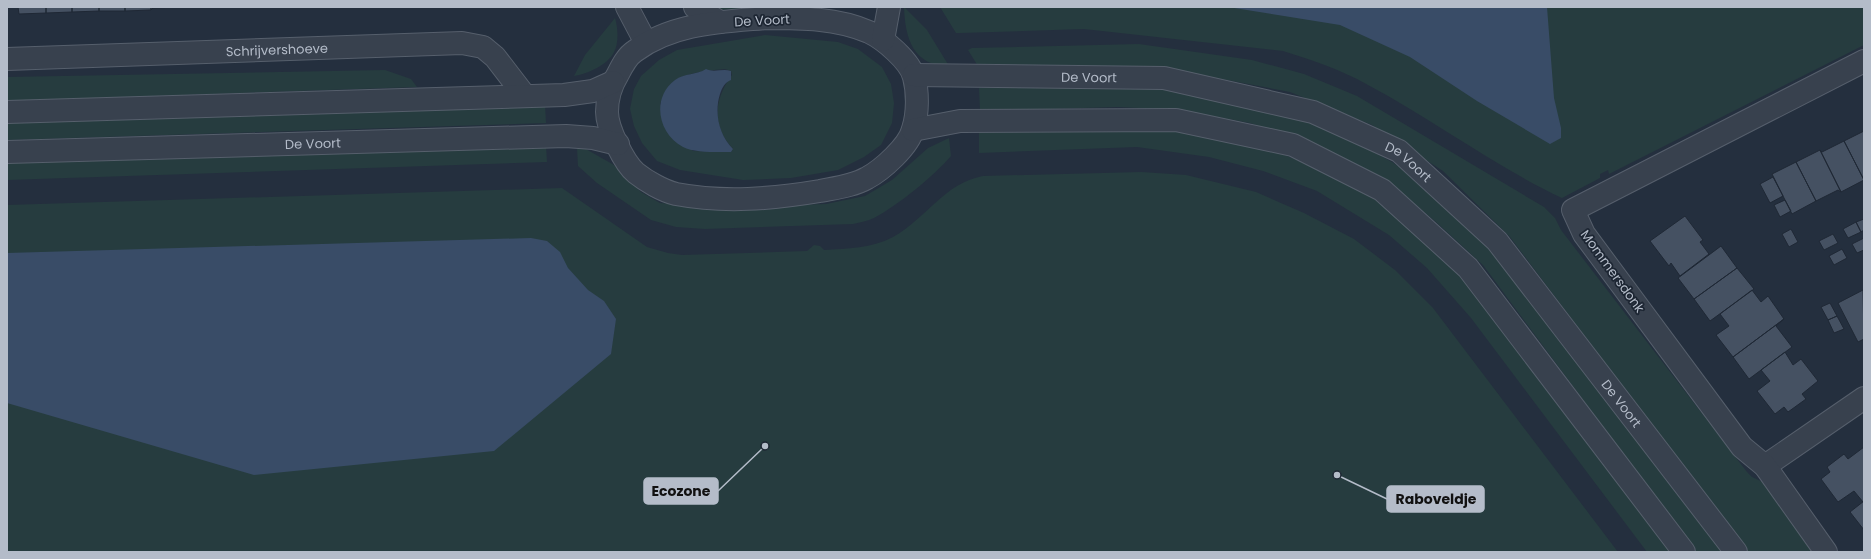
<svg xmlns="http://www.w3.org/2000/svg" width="1871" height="559" font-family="Poppins,sans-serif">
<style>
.green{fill:#263c3f;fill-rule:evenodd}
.water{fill:#394c67}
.building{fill:#455162;stroke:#1f2835}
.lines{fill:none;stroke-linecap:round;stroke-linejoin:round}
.minor-casing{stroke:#565f6c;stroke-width:24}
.minor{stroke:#38414e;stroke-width:22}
.labels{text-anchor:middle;stroke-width:3.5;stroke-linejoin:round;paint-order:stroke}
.street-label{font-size:13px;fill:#b4bcc9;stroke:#1d2633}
.leader{fill:none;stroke:#b4bcc9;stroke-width:1.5}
.callout-dot{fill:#b4bcc9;stroke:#1d2633;stroke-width:1.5}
.callout{fill:#b4bcc9;stroke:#b4bcc9;stroke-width:1.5}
.callout-label{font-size:14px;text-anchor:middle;font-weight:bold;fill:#111}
</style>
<rect width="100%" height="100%" fill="#242f3e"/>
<!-- green -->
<path class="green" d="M714,7H766L720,10Z
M904,7L927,30L949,66C913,66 905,38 904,7Z
M940,7H1864V45L1609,174L1608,170L1600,174V178L1562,198C1494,166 1434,120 1368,85C1342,70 1312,60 1283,51L1084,29L960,33H956Z
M615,18C618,28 619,43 614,52C608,65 587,74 574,76L585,55Z
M765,35L838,42L858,49L882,67L891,84L894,103L892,123L881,145L864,157L838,170L791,178L743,180L680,170L657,161L642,143L634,126L630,109L634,89L641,76L659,60L677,50ZM725,69L731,71L732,75C714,99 711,126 733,149L731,152L693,151L660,104C664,96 667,88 673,82C682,73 713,70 725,69Z
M1139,44L1252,60L1304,74L1357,96L1544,207L1555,218L1561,230L1747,472L1752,477L1765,483L1816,552H1747L1510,237L1443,171L1372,125L1290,92L1174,70L981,71L968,50L972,48Z
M385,70L411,79L417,87L7,101V77Z
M1118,86L1175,88L1321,124L1392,162L1415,178L1496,250L1726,552H1696L1483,265L1436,222L1388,182L1313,145L1250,123L1178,110L1118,107L980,111L979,88Z
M545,104L546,123L7,140V121Z
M1070,126L1174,127L1251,142L1336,175L1381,199L1471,279L1676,552H1647L1471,318L1427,268L1389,235L1317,191L1263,171L1209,157L1137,147L979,153V132Z
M949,138L951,156C934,176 897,206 874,218C868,221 860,222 853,224L705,229L676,227L651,220L597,183L578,166L577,148H584L614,165L641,192L660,203L717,207L826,204L865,196L892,180L928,148Z
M546,145L547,162L7,180V160Z
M1141,172L1186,175L1256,192L1304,213L1354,239L1395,270L1433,308L1618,552H7V205L562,188L647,247L668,253L682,255L807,251L814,245L820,246L824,250C846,249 873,248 893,237C926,219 944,183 983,176Z"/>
<!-- water -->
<path class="water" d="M1228,7H1547L1554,98L1561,128V138L1550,144L1477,101L1410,57L1340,25Z
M706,69C714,73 723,68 731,71V80C725,82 722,88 720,94C714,113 719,135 733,149L731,152C718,152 694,153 683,147C658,134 651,98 675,80C684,73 697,75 706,69Z
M531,238L547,241L560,252L568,268L588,290L604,301L616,319L611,354L494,451L254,475L7,403V253Z"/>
<!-- building -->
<path class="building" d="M18,7H46V13L19,14Z
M46,7H72V12L46,13Z
M72,7H99V11L72,12Z
M99,7H125V11H99Z
M125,7H151V10L125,11Z
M151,7H177L153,8L151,10Z
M1864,131V180L1844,141Z
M1844,141L1864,180L1841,192L1820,150L1822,152Z
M1820,150L1841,192L1838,190L1816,201L1796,162Z
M1796,162L1816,201L1792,214L1772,174Z
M1773,177L1783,196L1770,203L1760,184Z
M1785,200L1791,211L1780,217L1774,205Z
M1685,216L1703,240L1700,242L1709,254L1680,276L1671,263L1669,266L1650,241Z
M1864,219V230L1861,232L1856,222Z
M1856,222L1861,232L1848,238L1843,229Z
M1791,229L1798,242L1789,247L1782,234Z
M1833,234L1838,243L1824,250L1819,241Z
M1864,238V250L1857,253L1852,244Z
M1721,246L1737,268L1694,299L1678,278Z
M1842,249L1847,258L1834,265L1829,256Z
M1737,268L1754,289L1710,321L1694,299Z
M1752,290L1761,302L1768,296L1784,319L1733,357L1716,335L1729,326L1720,314Z
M1863,290L1864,339L1858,342L1838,303Z
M1830,303L1837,316L1828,320L1821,307Z
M1837,316L1844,329L1834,333L1828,320Z
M1784,319L1776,326L1792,347L1749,379L1733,357Z
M1785,352L1793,365L1801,359L1818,381L1802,394L1806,399L1788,412L1784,407L1775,414L1757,391L1770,381L1761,370Z
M1864,447V501L1863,502L1854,491L1838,502L1821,479L1830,472L1827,467L1844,454L1848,459Z
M1864,501V530L1850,512Z"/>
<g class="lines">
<defs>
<g id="minor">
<path d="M627,7L646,43"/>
<path d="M695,7L720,22"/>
<path d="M766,18C801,18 837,18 869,32C884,39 910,61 914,77C918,92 918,114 913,129C909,146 882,170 867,178C853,186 835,188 820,191C772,199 724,203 676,194C663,191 646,181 636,173C624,163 607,128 607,112C607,99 611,85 618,74C622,66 627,56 635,51C673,23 720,22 766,18Z"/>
<path d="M883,40L889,7"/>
<path id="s1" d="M7,59L462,43L483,47L495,57L525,96"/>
<path id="s2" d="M914,75L1164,78L1313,112L1399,151L1497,241L1736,552"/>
<path d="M7,112L564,95L593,91L613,82"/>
<path d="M913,130L960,121L1176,120L1293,145L1382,190L1468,268L1684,552"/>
<path id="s3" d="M7,152L566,136L593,138L618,144"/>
<path d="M1765,466L1864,398"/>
<path d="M1826,552L1765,466L1742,447L1584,234L1573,210L1864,61"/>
</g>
</defs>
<!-- minor casing -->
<use href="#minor" class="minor-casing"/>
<!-- minor -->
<use href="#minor" class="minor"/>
</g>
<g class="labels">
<!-- street labels -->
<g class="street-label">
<text transform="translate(762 20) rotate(-3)" y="5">De Voort</text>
<text dy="5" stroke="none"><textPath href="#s1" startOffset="270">Schrijvershoeve</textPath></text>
<text dy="5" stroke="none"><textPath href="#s2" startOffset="175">De Voort</textPath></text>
<text dy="5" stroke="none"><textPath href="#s3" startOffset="306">De Voort</textPath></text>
<text dy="5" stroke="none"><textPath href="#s2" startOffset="511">De Voort</textPath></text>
<text transform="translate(1613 271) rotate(54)" y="5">Mommersdonk</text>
<text dy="5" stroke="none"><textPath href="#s2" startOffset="835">De Voort</textPath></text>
</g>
</g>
<!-- callouts -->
<path class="leader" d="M765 446L718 491M1337 475L1387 499"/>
<g class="callout-dot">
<circle cx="765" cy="446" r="4"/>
<circle cx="1337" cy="475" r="4"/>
</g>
<g class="callout">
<rect x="644" y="478" width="74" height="26" rx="4"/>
<rect x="1387" y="486" width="97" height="26" rx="4"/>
</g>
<g class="callout-label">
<text x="681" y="496">Ecozone</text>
<text x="1436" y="504">Raboveldje</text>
</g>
<!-- border -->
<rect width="1871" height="559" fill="none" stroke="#b4bcc9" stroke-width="16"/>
</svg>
